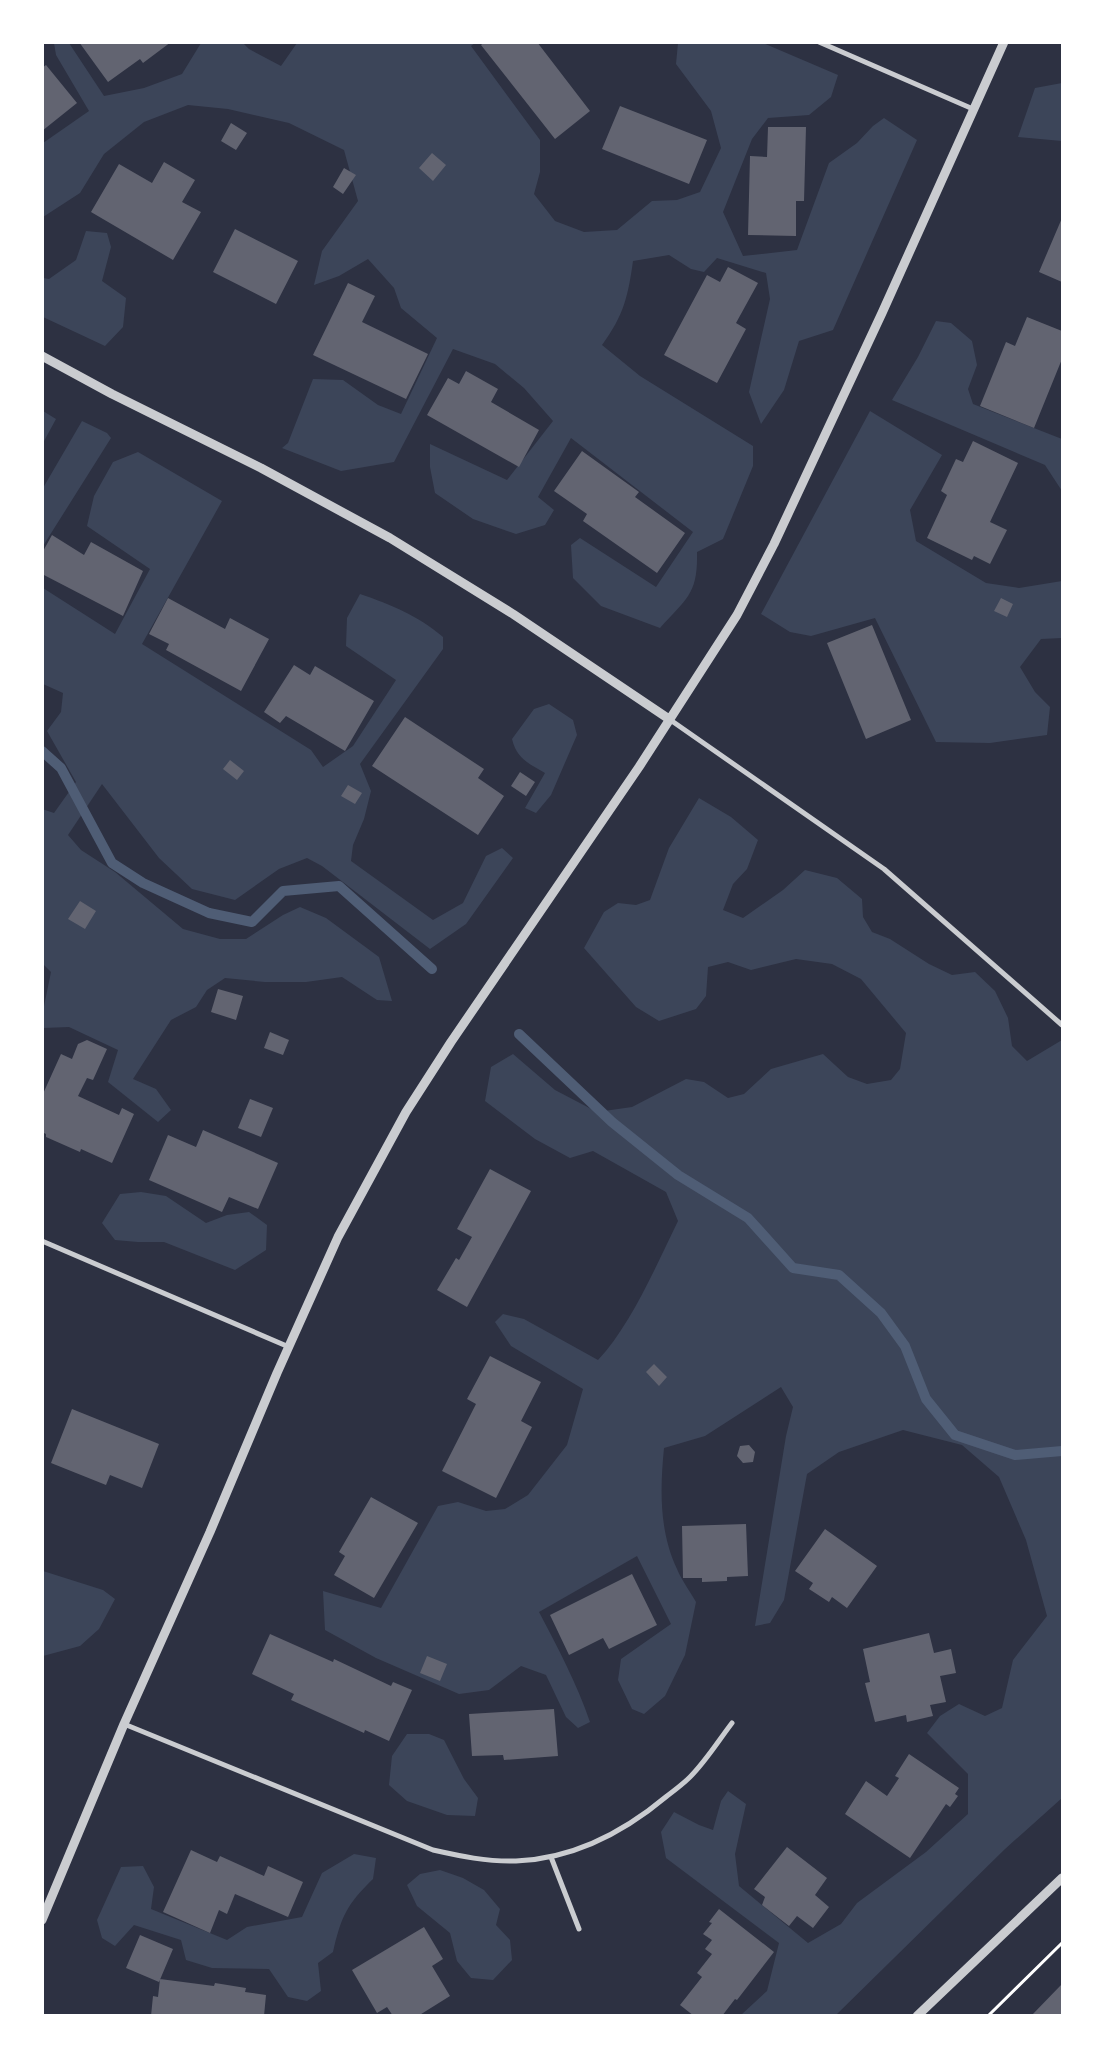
<svg xmlns="http://www.w3.org/2000/svg" width="1105" height="2058" font-family="'Varela Round',sans-serif">
<style>
.green{fill:#3c4559}
.lines{fill:none;stroke-linecap:round;stroke-linejoin:round}
.stream{stroke:#4f5d75;stroke-width:10}
.building{fill:#626471}
.path{stroke:#fff;stroke-width:3}
.minor{stroke:#caccd0;stroke-width:5}
.tertiary{stroke:#caccd0;stroke-width:9}
</style>
<rect width="100%" height="100%" fill="#2d3142"/>
<!-- green -->
<path class="green" d="M54,43H69L104,96L144,88L182,74L201,43H243L249,49L281,66L297,43H475L471,46L540,140V172L534,194L555,221L584,232L617,230L652,201L677,200L700,192L721,148L711,111L676,64L678,43H763L838,75L831,97L809,115L768,118L752,139L723,212L743,256L797,250L829,163L857,143L873,126L884,118L917,140L833,330L799,341L784,390L761,424L749,392L770,299L766,273L717,258L704,272L691,269L669,255L633,261C628,296 624,315 602,345L640,376L753,446V466L723,539L697,552C698,594 687,598 660,628L601,606L573,578L571,545L580,538L656,587L693,532L571,438L538,497L554,510L545,525L516,534L473,519L435,493L430,467V444L507,480L553,421L524,388L495,364L453,349L394,462L341,471L282,448L288,443L313,379L343,380L378,405L401,414L437,338L401,308L394,288L368,259L339,276L314,285L322,251L358,201L344,150L289,123L228,109L188,105L144,122L104,154L80,193L43,217V143L89,111L56,55Z
M1062,83V141L1018,137L1035,88Z
M86,231L107,233L111,247L102,281L126,298L123,327L105,346L43,317V278L49,279L76,260Z
M936,321L951,323L972,341L977,365L968,389L973,404L1062,439V491L1045,465L892,400L918,357Z
M43,411L56,419L43,443Z
M870,411L942,455L910,510L916,541L986,583L1019,588L1062,581V638L1041,639L1020,667L1035,692L1050,707L1047,735L990,743L936,742L875,618L811,636L790,632L761,614Z
M82,421L107,433L111,438L43,546V488Z
M138,452L222,501L142,644L311,750L323,767L353,746L396,680L346,646L347,618L360,594C392,605 417,615 443,637V649L360,764L371,791L364,819L353,845L351,861L433,920L463,903L486,856L502,848L513,858L466,924L430,949L322,866L307,858L279,869L235,900L192,889L159,858L102,784L68,835L81,850L115,872L183,929L220,939H246L283,915L300,907L326,918L379,957L392,1001L377,1000L342,977L306,982H265L225,978L207,990L196,1007L171,1020L133,1079L156,1089L171,1110L158,1122L108,1082L118,1050L69,1027L43,1028V1011L51,972L42,963V809L54,813L76,782L47,731L61,712L63,693L43,684V588L115,634L150,569L87,526L94,496L113,462Z
M549,704L573,720L577,735L551,795L536,813L525,808L545,773C528,763 517,759 512,739L534,709Z
M699,798L731,817L758,840L747,869L733,884L723,910L743,918L783,890L805,870L837,878L862,899L863,917L872,932L890,939L929,964L952,975L975,972L995,991L1008,1018L1012,1046L1027,1061L1062,1040V1798L1005,1849L836,2015H741L767,1991L779,1943L666,1858L661,1832L674,1812L699,1825L713,1830L721,1801L728,1791L746,1804L735,1854L739,1886L808,1943L841,1924L857,1903L926,1852L968,1814V1774L927,1733L940,1716L959,1704L985,1716L1002,1708L1013,1660L1047,1616L1026,1540L999,1477L962,1445L903,1430L839,1452L807,1474L784,1600L770,1623L755,1626L786,1436L793,1407L781,1387L705,1436L664,1448C660,1489 659,1531 677,1569C682,1581 690,1591 696,1602L685,1655L665,1696L644,1714L632,1709L618,1680L621,1659L671,1624L637,1556L539,1612C558,1648 577,1684 590,1722L578,1728L566,1717L546,1675L521,1666L489,1690L459,1694L376,1658L325,1630L323,1591L381,1608L438,1506L458,1502L486,1511L505,1509L528,1495L567,1445L583,1389L511,1346L495,1322L503,1314L524,1319L598,1360C631,1325 657,1264 678,1221L666,1192L593,1151L570,1158L535,1139L485,1101L491,1067L513,1054L555,1090L597,1112L632,1107L686,1079L704,1082L728,1098L744,1094L771,1069L823,1054L848,1077L867,1084L891,1080L900,1069L906,1033L861,979L832,964L796,959L751,970L728,962L708,967L706,996L696,1009L659,1021L636,1007L584,948L604,912L618,903L636,905L650,900L669,848Z
M141,1192L166,1196L206,1223L227,1215L249,1212L267,1225L266,1250L235,1270L164,1242H138L115,1240L102,1223L120,1194Z
M43,1571L103,1590L115,1599L99,1629L80,1646L43,1656Z
M407,1734H429L444,1740L464,1779L478,1798L475,1816L447,1815L407,1801L389,1785L392,1756Z
M354,1854L376,1858L373,1879C347,1904 341,1917 333,1952L318,1963L321,1991L307,2001L288,1997L269,1969L212,1968L186,1960L181,1940L134,1925L115,1946L102,1938L97,1920L121,1867L143,1866L154,1887L151,1909L227,1940L247,1927L302,1917L322,1873Z
M440,1870L463,1878L484,1890L500,1909L496,1925L510,1940L512,1960L493,1980L471,1978L457,1961L450,1933L417,1906L407,1885L420,1874Z"/>
<g class="lines">
<!-- stream -->
<path class="stream" d="M42,751L61,768L112,863L143,883L209,913L252,922L283,891L339,886L432,969
M519,1034L612,1122L678,1175L748,1218L793,1268L839,1275L881,1313L905,1346L926,1399L955,1435L1015,1455L1062,1451"/>
</g>
<!-- building -->
<path class="building" d="M79,42H171L143,63L140,59L108,82Z
M484,42H537L590,111L555,139L481,45Z
M46,65L77,103L42,131V68Z
M620,106L707,140L689,184L602,149Z
M231,123L247,133L236,150L221,141Z
M768,127H806L804,201H796V236L748,235L750,156L767,157Z
M432,153L446,165L433,181L419,168Z
M164,162L195,180L182,202L201,212L173,260L91,212L119,164L152,183Z
M344,168L356,175L343,194L333,187Z
M1062,218V282L1039,272Z
M235,229L298,261L276,304L213,272Z
M728,267L758,283L736,323L746,329L717,383L664,355L707,275L720,282Z
M348,283L375,296L362,322L428,354L406,399L313,355Z
M1027,317L1062,331V359L1034,428L980,406L1006,342L1015,346Z
M466,371L498,389L491,402L539,430L519,467L427,415L448,378L459,384Z
M973,441L1018,463L990,522L1007,530L990,564L974,556L972,560L927,538L947,495L941,491L956,459L963,462Z
M582,451L639,492L635,497L685,533L657,573L583,521L587,514L554,491Z
M52,535L84,555L91,542L143,571L123,616L42,574V553Z
M168,598L225,629L230,618L269,639L241,691L166,650L169,644L149,634Z
M1001,598L1013,604L1007,617L994,611Z
M872,625L911,720L866,739L827,643Z
M294,665L310,675L315,666L374,701L345,751L286,716L280,723L264,712Z
M405,717L484,769L478,778L504,796L478,835L372,766Z
M230,760L244,771L237,780L223,769Z
M520,772L535,782L526,796L511,786Z
M348,785L362,793L355,804L341,796Z
M80,901L96,911L85,929L68,919Z
M218,989L243,996L236,1020L211,1012Z
M270,1032L289,1040L283,1055L264,1048Z
M87,1040L107,1049L93,1080L87,1078L78,1096L119,1115L122,1108L134,1114L112,1163L81,1149L80,1152L46,1137V1134L42,1132V1096L61,1054L72,1059L78,1044Z
M250,1099L273,1108L261,1137L238,1128Z
M203,1130L278,1163L258,1209L229,1197L222,1212L149,1180L168,1135L196,1147Z
M490,1169L531,1191L467,1307L437,1290L456,1258L459,1260L472,1237L457,1229Z
M490,1356L541,1382L521,1421L532,1427L496,1498L442,1471L476,1404L467,1399Z
M654,1364L667,1377L659,1386L646,1372Z
M72,1409L159,1444L142,1488L110,1475L106,1485L51,1463Z
M749,1445L755,1452L753,1462L743,1463L737,1456L740,1446Z
M371,1497L418,1523L374,1598L334,1575L345,1556L339,1552Z
M746,1524L748,1576L727,1577V1581L702,1582V1578H683L682,1526Z
M825,1529L877,1566L847,1608L832,1597L829,1602L809,1589L813,1583L795,1571Z
M632,1574L657,1625L609,1649L603,1638L569,1655L550,1615Z
M929,1633L934,1653L951,1649L956,1673L940,1676L946,1702L930,1705L933,1716L907,1722L906,1715L875,1722L865,1683L870,1682L863,1649Z
M270,1634L333,1662L334,1659L391,1686L393,1682L412,1690L389,1741L365,1730L364,1733L291,1700L294,1694L252,1674Z
M427,1656L447,1664L440,1681L420,1673Z
M554,1709L558,1756L504,1760L503,1755L472,1756L469,1714Z
M909,1754L959,1788L955,1794L958,1796L950,1807L946,1804L910,1858L845,1814L866,1781L887,1796L899,1778L895,1776Z
M787,1847L827,1878L815,1895L829,1907L813,1928L797,1916L789,1926L762,1905L765,1897L754,1889Z
M191,1850L217,1862L220,1856L264,1876L268,1866L303,1882L288,1917L235,1894L227,1914L219,1910L210,1933L163,1912Z
M719,1909L774,1952L737,2000L735,1999L722,2016H694L680,2005L702,1977L697,1973L712,1954L705,1949L712,1940L703,1934L712,1923L709,1922Z
M424,1927L443,1959L432,1966L450,1996L418,2016H393L387,2007L377,2013L352,1970Z
M140,1935L173,1949L159,1982L126,1968Z
M160,1979L214,1986L215,1983L246,1988L245,1992L266,1995L264,2016H151L153,1996L158,1997Z
M1062,1984V2016H1031Z"/>
<g class="lines">
<!-- path -->
<path class="path" d="M988,2016L1062,1943"/>
<!-- minor -->
<path class="minor" d="M819,42L973,109
M669,719L884,869L1062,1025
M42,1241L289,1347
M124,1724L433,1850C460,1856 487,1862 516,1861C573,1859 624,1832 667,1796C675,1790 683,1784 690,1777C706,1761 719,1740 732,1723
M551,1857L579,1929"/>
<!-- tertiary -->
<path class="tertiary" d="M42,356L112,394L261,468L390,538L513,614L669,719
M42,1920L124,1724L210,1532L277,1373L338,1237L406,1112L451,1042L639,767L737,615L774,544L882,313L1004,42
M917,2016L1062,1878"/>
</g>
<!-- border -->
<rect width="1105" height="2058" fill="none" stroke="#ffffff" stroke-width="88"/>
</svg>
